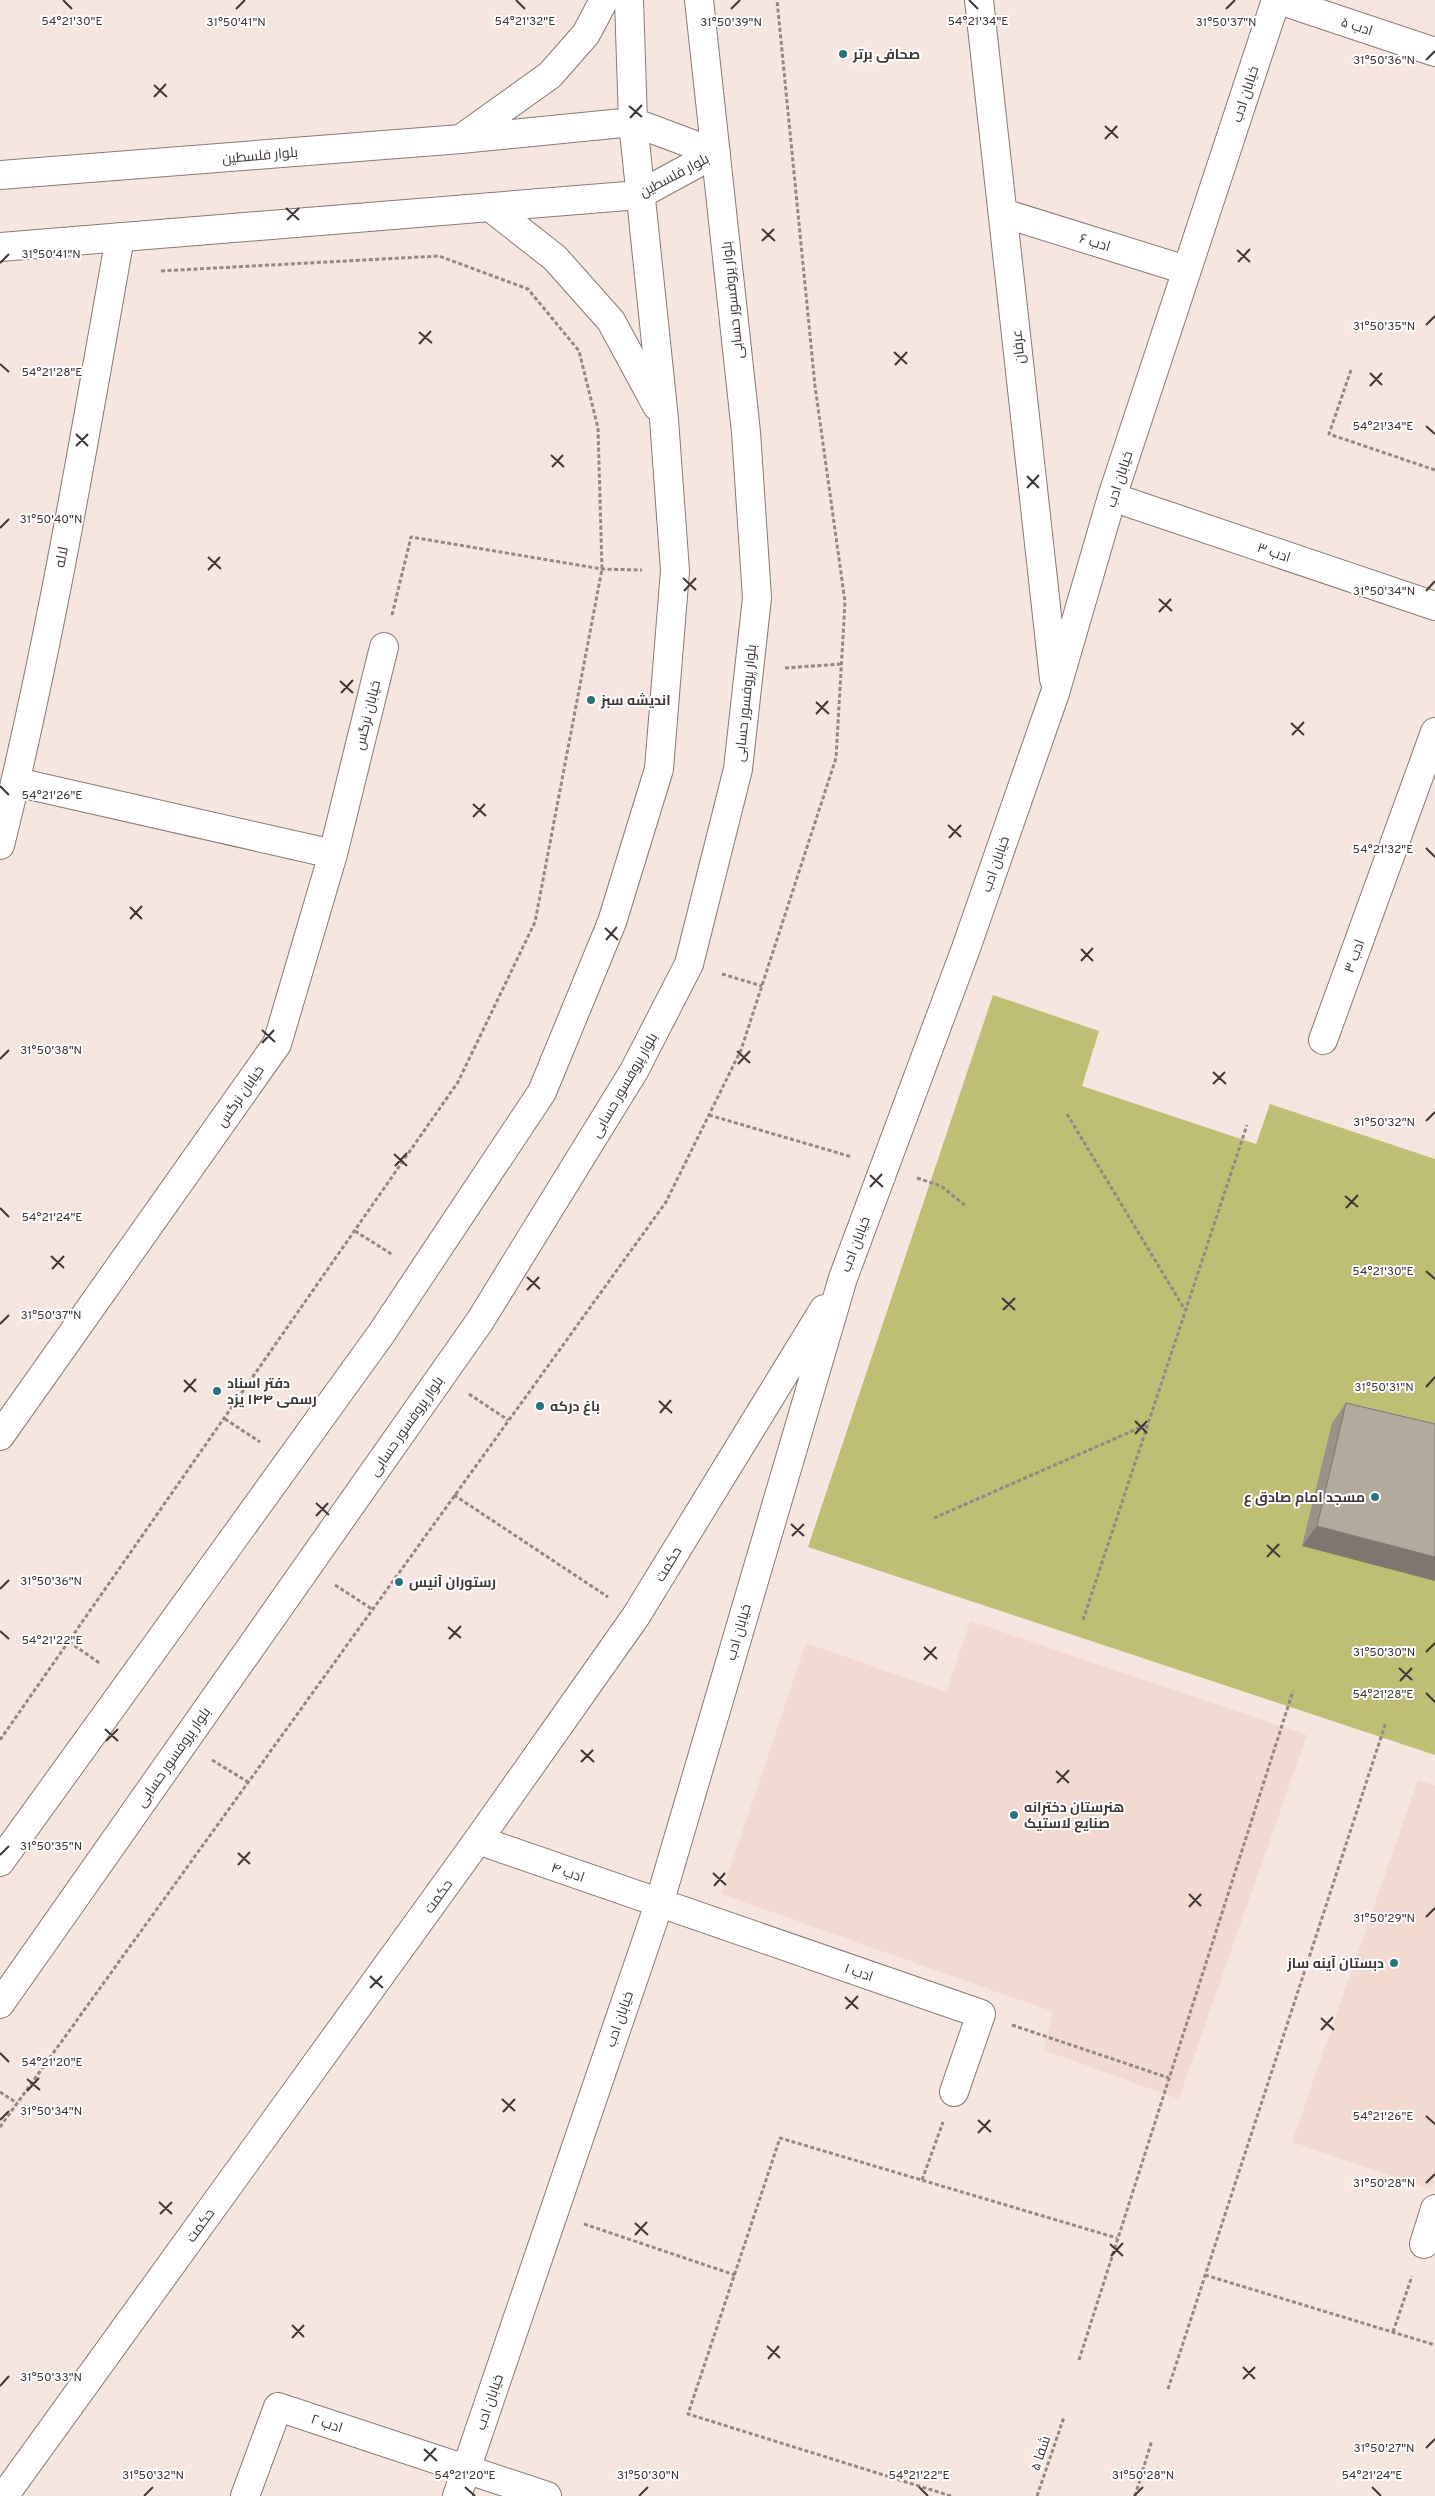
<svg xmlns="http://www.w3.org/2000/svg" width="1435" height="2496" font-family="Overpass,Cairo,sans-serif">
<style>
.built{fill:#f3dad1}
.green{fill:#bebe74}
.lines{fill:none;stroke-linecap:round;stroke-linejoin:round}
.minor-casing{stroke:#887973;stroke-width:30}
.major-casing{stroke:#887973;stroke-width:30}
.path{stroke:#938784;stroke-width:3;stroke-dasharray:4 2.5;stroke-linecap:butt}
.minor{stroke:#fff;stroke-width:28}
.major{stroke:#fff;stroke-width:28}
.wall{fill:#9a9288}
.shaded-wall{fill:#7d776f}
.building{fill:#b3aa9e;stroke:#7d776f}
.ticks{fill:none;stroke:#3e3735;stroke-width:2}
.poi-dot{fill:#29727c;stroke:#fff;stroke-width:2}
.labels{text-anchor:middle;stroke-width:4;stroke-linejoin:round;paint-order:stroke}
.street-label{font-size:14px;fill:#3e3735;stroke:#fff}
.poi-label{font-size:14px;font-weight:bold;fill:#3e3735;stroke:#fff;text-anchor:start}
.ticks-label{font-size:12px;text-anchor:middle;fill:#3e3735;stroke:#fff;stroke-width:4;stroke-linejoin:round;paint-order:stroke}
</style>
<rect width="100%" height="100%" fill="#f7e6e0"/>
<!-- built -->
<path class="built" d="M970,1621L1307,1735L1179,2099L1043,2050L1053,2012L721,1894L806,1643L946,1692Z
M1418,1780L1435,1785V2176L1431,2189L1292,2142Z"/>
<!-- green -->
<path class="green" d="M993,995L1099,1031L1082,1086L1256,1144L1270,1104L1435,1159V1755L808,1547Z"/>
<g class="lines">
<defs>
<path id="minor" d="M979,0L1054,679
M1279,0L1435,52
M1003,213L1186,270
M1112,497L1435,606
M16,782L333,854
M0,845C50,645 84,440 120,237
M1323,1040L1435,732
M0,1436L277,1044L333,854L384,647
M478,1840L981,2014L954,2092
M1424,2244L1435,2209
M4,2496L478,1840L636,1616L824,1309
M245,2496L278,2407L547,2496
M457,2496L659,1904L843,1278L965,951L1055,693L1112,497L1276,0"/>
<path id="major" d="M462,138L550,75L586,34L604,0
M0,175L461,139L633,122L716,153
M490,207L555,258L611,321L657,406
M0,247L639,195L716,153
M0,1862L381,1334L542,1092L612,922L659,769L675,571L664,419L633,122L629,0
M0,2004L480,1321L634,1071L689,964L738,769L757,598L746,432L699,0"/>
</defs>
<!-- minor casing -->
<use href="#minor" class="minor-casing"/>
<!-- major casing -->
<use href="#major" class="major-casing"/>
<!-- path -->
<path class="path" d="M1351,370L1329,434L1435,470
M392,615L411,537L602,569L642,570
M785,668L841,664
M722,974L762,986
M1067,1114L1185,1310
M709,1115L852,1157
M917,1178L941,1186L967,1207
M355,1231L393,1255
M469,1394L508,1420
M225,1419L260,1442
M454,1495L608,1597
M934,1518L1146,1425
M335,1585L372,1609
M1083,1620L1247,1125
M69,1642L101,1664
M0,1740L458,1082L535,922L602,569L598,428L579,351L528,289L439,256L159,271
M212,1760L248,1782
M1012,2025L1169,2078
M0,2092L17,2103
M0,2127L666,1202L741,1050L836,758L845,602L815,386L777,0
M922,2180L943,2122
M584,2224L735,2275
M1205,2275L1435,2345
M1393,2332L1412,2276
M1079,2360L1293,1691
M1168,2389L1386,1722
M951,2496L688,2414L780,2138L1117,2238
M1037,2496L1064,2417
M1135,2496L1152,2440"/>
<!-- minor -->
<use href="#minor" class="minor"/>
<!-- major -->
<use href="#major" class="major"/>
</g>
<!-- wall -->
<path class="wall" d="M1346,1403L1435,1424L1302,1546L1332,1423Z"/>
<!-- shaded-wall -->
<path class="shaded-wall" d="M1317,1526L1435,1557V1581L1302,1546Z"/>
<!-- building -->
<path class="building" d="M1346,1403L1435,1424V1557L1317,1526Z"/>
<!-- ticks -->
<path class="ticks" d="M63,0L72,9M516,0L525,9M969,0L978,9M236,9L245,0M731,9L740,0M1226,9L1235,0M1426,60L1435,51M154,85L167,97M154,97L166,84M629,106L642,117M630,118L642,105M1105,126L1118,138M1105,139L1117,126M286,208L299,220M287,220L299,208M762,229L775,241M762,241L774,229M1237,250L1250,262M1238,262L1250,249M0,263L9,254M1426,325L1435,316M419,332L432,343M419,344L431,331M894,352L907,364M0,364L9,372M895,365L907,352M1370,373L1382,385M1370,386L1382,373M1426,426L1435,434M76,434L88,446M76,446L88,434M551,455L564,467M552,467L563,455M1027,476L1039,488M1027,488L1039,475M0,528L9,519M208,557L221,569M208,570L220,557M683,578L696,590M684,591L696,578M1426,591L1435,581M1159,599L1172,611M1159,612L1171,599M340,681L353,693M341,693L353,680M816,702L829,714M816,714L828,701M1291,723L1304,735M1292,735L1304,722M0,786L9,795M473,804L486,816M473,817L485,804M948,825L961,837M949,838L961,825M1426,848L1435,857M130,907L142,919M130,919L142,906M605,928L618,940M606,940L617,927M1081,949L1093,961M1081,961L1093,948M262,1030L275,1042M262,1043L274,1030M737,1051L750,1063M0,1059L9,1050M738,1064L750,1051M1213,1072L1226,1084M1213,1084L1225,1072M1426,1121L1435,1112M394,1154L407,1166M395,1166L407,1153M870,1175L883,1187M870,1187L882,1174M1345,1196L1358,1207M0,1208L9,1217M1346,1208L1358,1195M51,1256L64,1268M52,1269L64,1256M1426,1271L1435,1279M527,1277L540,1289M527,1290L539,1277M1002,1298L1015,1310M1003,1310L1015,1298M0,1324L9,1315M184,1380L196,1392M1426,1387L1435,1377M184,1392L196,1379M659,1401L672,1413M660,1413L671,1400M1135,1421L1147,1433M1135,1434L1147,1421M316,1503L329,1515M316,1516L328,1503M791,1524L804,1536M792,1536L804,1524M1267,1545L1280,1557M1267,1557L1279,1544M0,1589L9,1580M448,1627L461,1638M0,1631L9,1639M449,1639L461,1626M924,1647L937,1659M1426,1652L1435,1643M924,1660L936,1647M1399,1668L1412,1680M1400,1681L1412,1668M1426,1693L1435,1702M105,1729L118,1741M106,1741L118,1729M581,1750L594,1762M581,1762L593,1750M1056,1771L1069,1783M1057,1783L1069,1770M238,1853L250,1864M0,1855L9,1846M238,1865L250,1852M713,1873L726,1885M714,1886L725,1873M1189,1894L1201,1906M1189,1907L1201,1894M1426,1917L1435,1908M370,1976L383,1988M370,1988L382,1976M845,1997L858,2009M846,2009L858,1996M1321,2018L1334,2030M1321,2030L1333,2017M0,2053L9,2062M27,2079L40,2090M27,2091L39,2078M502,2099L515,2111M503,2112L515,2099M1426,2116L1435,2124M0,2120L9,2111M978,2120L991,2132M978,2133L990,2120M1426,2183L1435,2174M159,2202L172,2214M160,2214L172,2202M635,2223L648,2235M635,2235L647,2222M1110,2244L1123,2256M1111,2256L1123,2243M292,2325L304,2337M292,2338L304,2325M767,2346L780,2358M768,2359L779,2346M1243,2367L1255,2379M1243,2379L1255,2367M0,2386L9,2376M1426,2448L1435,2439M424,2449L437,2461M424,2461L436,2448M465,2487L475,2496M919,2487L928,2496M1372,2487L1381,2496M144,2496L153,2487M639,2496L648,2487M1134,2496L1143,2487"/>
<!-- markers -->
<g class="poi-dot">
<circle cx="843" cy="54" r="5"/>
<circle cx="591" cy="700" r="5"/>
<circle cx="217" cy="1391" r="5"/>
<circle cx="540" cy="1406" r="5"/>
<circle cx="1375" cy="1497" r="5"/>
<circle cx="399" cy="1582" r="5"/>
<circle cx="1014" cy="1815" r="5"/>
<circle cx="1394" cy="1963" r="5"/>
</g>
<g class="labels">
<!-- street labels -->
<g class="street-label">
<text transform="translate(1357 26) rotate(18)" y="5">ادب ۵</text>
<text transform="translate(1245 94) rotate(-72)" y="5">خیابان ادب</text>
<text transform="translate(260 155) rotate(-5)" y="5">بلوار فلسطین</text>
<text transform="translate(674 175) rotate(-28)" y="5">بلوار فلسطین</text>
<text transform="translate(1095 242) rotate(17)" y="5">ادب ۶</text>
<text transform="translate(732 300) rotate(-96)" y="5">بلوار پروفسور حسابی</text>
<text transform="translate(1018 347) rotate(-96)" y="5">عرفان</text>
<text transform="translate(1119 479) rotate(-72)" y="5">خیابان ادب</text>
<text transform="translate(1274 552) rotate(19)" y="5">ادب ۳</text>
<text transform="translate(61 557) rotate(-79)" y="5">لاله</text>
<text transform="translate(745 703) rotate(-84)" y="5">بلوار پروفسور حسابی</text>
<text transform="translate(367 715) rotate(-76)" y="5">خیابان نرگس</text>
<text transform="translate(995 864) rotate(-71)" y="5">خیابان ادب</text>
<text transform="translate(1354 956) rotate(-70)" y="5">ادب ۳</text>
<text transform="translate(624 1085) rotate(-60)" y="5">بلوار پروفسور حسابی</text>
<text transform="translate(240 1096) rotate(-55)" y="5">خیابان نرگس</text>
<text transform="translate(855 1244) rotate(-69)" y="5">خیابان ادب</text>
<text transform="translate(406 1426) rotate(-55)" y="5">بلوار پروفسور حسابی</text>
<text transform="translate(668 1564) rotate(-59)" y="5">حکمت</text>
<text transform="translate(738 1632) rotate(-74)" y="5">خیابان ادب</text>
<text transform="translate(173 1757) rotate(-55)" y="5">بلوار پروفسور حسابی</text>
<text transform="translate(568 1872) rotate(19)" y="5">ادب ۴</text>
<text transform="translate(438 1896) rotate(-54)" y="5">حکمت</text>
<text transform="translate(859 1972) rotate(19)" y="5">ادب ۱</text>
<text transform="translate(619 2019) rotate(-71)" y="5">خیابان ادب</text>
<text transform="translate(200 2225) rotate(-54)" y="5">حکمت</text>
<text transform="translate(489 2402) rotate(-71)" y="5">خیابان ادب</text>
<text transform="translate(327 2423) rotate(18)" y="5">ادب ۲</text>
<text transform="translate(1040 2453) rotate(-71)" y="5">شفا ۵</text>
</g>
<!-- poi labels -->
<g class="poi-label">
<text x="853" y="59">صحافی برتر</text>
<text x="601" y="705">اندیشه سبز</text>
<text x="227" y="1388">دفتر اسناد<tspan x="227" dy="16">رسمی ۱۴۴ یزد</tspan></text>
<text x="550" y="1411">باغ درکه</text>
<text x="1365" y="1502" text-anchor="end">مسجد امام صادق ع</text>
<text x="409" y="1587">رستوران آنیس</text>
<text x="1024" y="1812">هنرستان دخترانه<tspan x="1024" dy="16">صنایع لاستیک</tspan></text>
<text x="1384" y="1968" text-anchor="end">دبستان آینه ساز</text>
</g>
</g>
<g class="ticks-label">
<text x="72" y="25">54°21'30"E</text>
<text x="525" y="25">54°21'32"E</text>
<text x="978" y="25">54°21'34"E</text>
<text x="236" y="26">31°50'41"N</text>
<text x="731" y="26">31°50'39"N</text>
<text x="1226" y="26">31°50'37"N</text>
<text x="1384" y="64">31°50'36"N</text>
<text x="51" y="258">31°50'41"N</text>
<text x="1384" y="330">31°50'35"N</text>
<text x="52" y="376">54°21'28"E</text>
<text x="1383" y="430">54°21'34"E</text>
<text x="51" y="523">31°50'40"N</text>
<text x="1384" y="595">31°50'34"N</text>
<text x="52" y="799">54°21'26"E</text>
<text x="1383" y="853">54°21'32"E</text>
<text x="51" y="1054">31°50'38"N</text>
<text x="1384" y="1126">31°50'32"N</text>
<text x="52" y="1221">54°21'24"E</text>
<text x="1383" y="1275">54°21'30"E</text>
<text x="51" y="1319">31°50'37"N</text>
<text x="1384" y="1391">31°50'31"N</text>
<text x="51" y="1585">31°50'36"N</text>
<text x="52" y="1644">54°21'22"E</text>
<text x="1384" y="1656">31°50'30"N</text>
<text x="1383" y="1698">54°21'28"E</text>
<text x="51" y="1850">31°50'35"N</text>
<text x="1384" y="1922">31°50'29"N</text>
<text x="52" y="2066">54°21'20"E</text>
<text x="51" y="2115">31°50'34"N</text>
<text x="1383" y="2120">54°21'26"E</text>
<text x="1384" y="2187">31°50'28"N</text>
<text x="51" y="2381">31°50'33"N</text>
<text x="1384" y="2452">31°50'27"N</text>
<text x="153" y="2479">31°50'32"N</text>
<text x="648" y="2479">31°50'30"N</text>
<text x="1143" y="2479">31°50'28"N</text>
<text x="465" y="2479">54°21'20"E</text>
<text x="919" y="2479">54°21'22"E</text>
<text x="1372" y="2479">54°21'24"E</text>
</g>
</svg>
